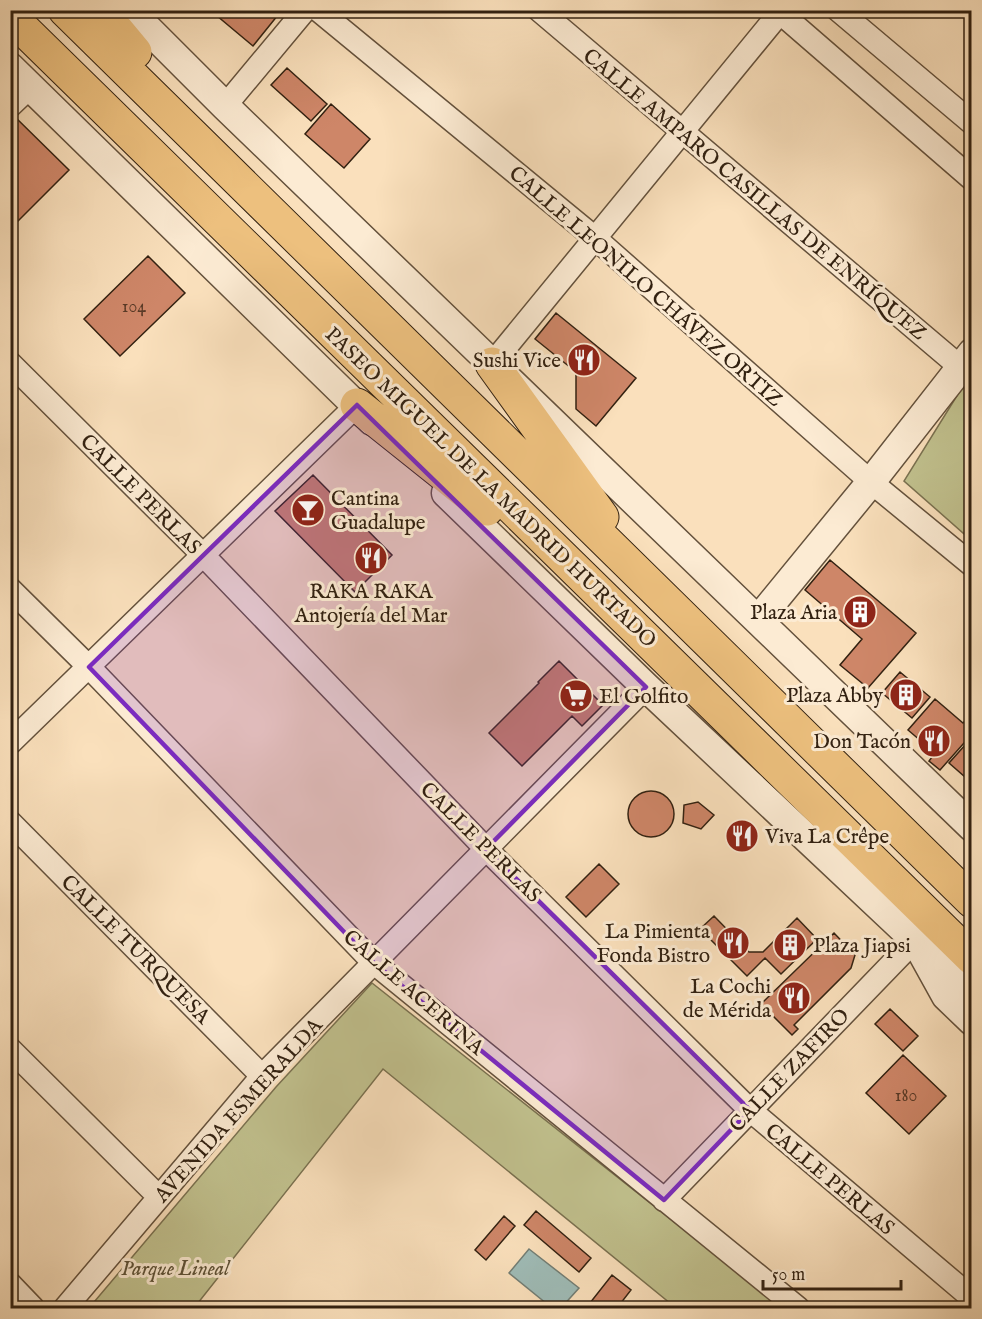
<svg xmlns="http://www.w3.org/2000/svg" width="982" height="1319" font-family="'IM FELL English',serif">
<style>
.green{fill:#c1c18e;stroke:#7a7150;stroke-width:1.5}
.water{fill:#9fbcb7;stroke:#737e75;stroke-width:1.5}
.building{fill:#ce8668;stroke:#322111;stroke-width:1.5}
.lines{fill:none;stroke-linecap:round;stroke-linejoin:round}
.minor-casing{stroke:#64513c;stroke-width:25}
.tertiary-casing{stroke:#64513c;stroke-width:31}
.trunk-casing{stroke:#322111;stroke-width:35}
.minor{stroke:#fcebd3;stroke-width:22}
.tertiary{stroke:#fcebd3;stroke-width:28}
.trunk{stroke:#edc07e;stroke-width:33}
.marked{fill:#7b2cbf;fill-opacity:0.2;stroke:#7b2cbf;stroke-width:4.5;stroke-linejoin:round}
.labels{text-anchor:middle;stroke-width:6;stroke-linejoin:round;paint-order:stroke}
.number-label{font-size:18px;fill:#593a27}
.street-label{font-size:21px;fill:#322111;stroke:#fcebd3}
.poi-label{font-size:21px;fill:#322111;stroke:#fcebd3;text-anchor:end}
.park-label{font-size:21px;font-style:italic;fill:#5d5136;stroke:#fcebd3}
</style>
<rect width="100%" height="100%" fill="#fae0bc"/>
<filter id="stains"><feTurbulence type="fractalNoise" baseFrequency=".00333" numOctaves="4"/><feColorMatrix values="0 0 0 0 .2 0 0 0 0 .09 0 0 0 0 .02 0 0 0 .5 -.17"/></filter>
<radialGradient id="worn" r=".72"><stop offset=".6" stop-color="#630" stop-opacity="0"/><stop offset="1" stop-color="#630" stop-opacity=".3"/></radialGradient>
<!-- green -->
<path class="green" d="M963,386L971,393V540L904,481Z
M372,983L783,1308H676L383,1069L194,1308H89L276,1087Z"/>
<!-- water -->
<path class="water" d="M529,1249L579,1288L561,1308H552L509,1273Z"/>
<!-- building -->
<path class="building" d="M210,10H282L253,46Z
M287,68L327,104L311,121L271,85Z
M331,104L370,139L344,168L305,134Z
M12,114L69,170L10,229V116Z
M148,256L185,293L120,356L84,319Z
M556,313L636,378L596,426L576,409V372L535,339Z
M313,475L392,555L355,592L275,511Z
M830,560L916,633L868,688L840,665L862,639L805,590Z
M559,661L603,705L582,726L572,716L522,766L489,733L539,683L538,682Z
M900,672L930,697L912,718L882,693Z
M935,699L963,723L970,716L972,718V734L940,770L929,761L935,753L908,730Z
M966,744L972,749V783L949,763Z
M628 814a23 23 0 1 1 46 0a23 23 0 1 1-46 0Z
M698,802L714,815L701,829L683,823L684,805Z
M739,825L753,839L745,847L731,833Z
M599,864L619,884L586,917L566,897Z
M714,916L749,952H763L797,918L817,939L781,974L765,958L747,976L700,929Z
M834,933L855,955L851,968L794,1025L798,1029L792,1035L761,1004Z
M890,1009L918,1036L903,1051L875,1024Z
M903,1055L946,1096L909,1134L866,1093Z
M536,1211L591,1258L579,1272L524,1225Z
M504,1216L515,1226L486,1260L475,1250Z
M612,1275L631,1290L617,1308H586Z"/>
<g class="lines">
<defs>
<path id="minor" d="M318,10L595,238L871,482L972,565
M539,10L972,377
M777,10L972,179
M838,10L972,123
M10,106L30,87
M225,106L305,10
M10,363L203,555L486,849L750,1110L972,1298
M492,364L782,10
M10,589L89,667L374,963L798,1308
M10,743L357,405
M10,822L262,1076
M10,1049L159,1197
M664,1200L915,940
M10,1284L33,1308
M65,1308L262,1076L646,687"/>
<path id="tertiary" d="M129,10L225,106L972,827
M10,67L372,421
M446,493L646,687L915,940L946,996L972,1021
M758,620L871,482L972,353
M924,947L972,984"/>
<path id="trunk" d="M65,10L972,901
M100,10L135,52
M10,16L972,958
M492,364L602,517
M357,405L487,509"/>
</defs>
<!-- minor casing -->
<use href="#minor" class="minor-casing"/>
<!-- tertiary casing -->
<use href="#tertiary" class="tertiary-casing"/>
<!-- trunk casing -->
<use href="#trunk" class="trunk-casing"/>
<!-- minor -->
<use href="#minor" class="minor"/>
<!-- tertiary -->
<use href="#tertiary" class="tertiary"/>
<!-- trunk -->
<use href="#trunk" class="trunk"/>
</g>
<!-- marked area -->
<path class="marked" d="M357,405L646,687L486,849L750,1110L664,1200L374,963L89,667Z"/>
<!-- icons -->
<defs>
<symbol id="restaurant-disc" viewBox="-11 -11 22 22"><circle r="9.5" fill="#8f2418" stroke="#fcebd3"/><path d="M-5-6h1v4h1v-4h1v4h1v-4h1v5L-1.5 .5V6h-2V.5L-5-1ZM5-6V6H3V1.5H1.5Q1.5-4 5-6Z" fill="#fff"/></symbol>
<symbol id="bar-disc" viewBox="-11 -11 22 22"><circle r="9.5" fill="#8f2418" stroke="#fcebd3"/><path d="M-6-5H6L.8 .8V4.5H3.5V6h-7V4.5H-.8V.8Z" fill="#fff"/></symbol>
<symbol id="building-disc" viewBox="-11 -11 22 22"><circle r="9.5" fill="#8f2418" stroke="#fcebd3"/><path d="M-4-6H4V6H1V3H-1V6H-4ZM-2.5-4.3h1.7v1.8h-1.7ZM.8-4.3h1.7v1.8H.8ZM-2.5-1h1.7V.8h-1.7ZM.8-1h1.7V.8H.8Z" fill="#fff"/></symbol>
<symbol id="supermarket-disc" viewBox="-11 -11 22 22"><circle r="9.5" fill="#8f2418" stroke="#fcebd3"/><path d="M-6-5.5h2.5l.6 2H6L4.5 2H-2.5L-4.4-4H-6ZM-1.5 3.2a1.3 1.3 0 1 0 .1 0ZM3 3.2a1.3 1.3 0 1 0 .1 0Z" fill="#fff"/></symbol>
</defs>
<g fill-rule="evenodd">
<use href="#restaurant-disc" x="565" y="341" width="38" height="38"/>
<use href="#bar-disc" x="289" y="491" width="38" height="38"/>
<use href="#restaurant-disc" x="352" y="539" width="38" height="38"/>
<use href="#building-disc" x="841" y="593" width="38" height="38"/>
<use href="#building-disc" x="887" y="676" width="38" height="38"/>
<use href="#supermarket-disc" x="557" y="677" width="38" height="38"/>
<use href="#restaurant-disc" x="915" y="722" width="38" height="38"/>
<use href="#restaurant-disc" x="723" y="817" width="38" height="38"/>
<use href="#restaurant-disc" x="714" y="924" width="38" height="38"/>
<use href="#building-disc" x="771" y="926" width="38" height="38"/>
<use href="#restaurant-disc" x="775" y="979" width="38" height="38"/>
</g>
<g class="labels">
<!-- number labels -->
<g class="number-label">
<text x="134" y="312">104</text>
<text x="906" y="1101">180</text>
</g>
<!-- street labels -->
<g class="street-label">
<text transform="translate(755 194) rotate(40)" y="7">CALLE AMPARO CASILLAS DE ENRÍQUEZ</text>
<text transform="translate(646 286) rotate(41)" y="7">CALLE LEONILO CHÁVEZ ORTIZ</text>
<text transform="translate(491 487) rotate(44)" y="7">PASEO MIGUEL DE LA MADRID HURTADO</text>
<text transform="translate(141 494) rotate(45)" y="7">CALLE PERLAS</text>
<text transform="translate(481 842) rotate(45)" y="7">CALLE PERLAS</text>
<text transform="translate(136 949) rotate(45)" y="7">CALLE TURQUESA</text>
<text transform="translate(414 992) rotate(41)" y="7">CALLE ACERINA</text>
<text transform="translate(789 1070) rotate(-46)" y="7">CALLE ZAFIRO</text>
<text transform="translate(238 1110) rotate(-48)" y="7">AVENIDA ESMERALDA</text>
<text transform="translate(830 1179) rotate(40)" y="7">CALLE PERLAS</text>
</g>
<!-- poi labels -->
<g class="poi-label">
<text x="561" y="367">Sushi Vice</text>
<text x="331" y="505" text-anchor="start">Cantina<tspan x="331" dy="24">Guadalupe</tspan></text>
<text x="371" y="598" text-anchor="middle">RAKA RAKA<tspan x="371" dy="24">Antojería del Mar</tspan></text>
<text x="837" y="619">Plaza Aria</text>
<text x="883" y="702">Plaza Abby</text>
<text x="599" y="703" text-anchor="start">El Golfito</text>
<text x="911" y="748">Don Tacón</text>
<text x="765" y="843" text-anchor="start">Viva La Crêpe</text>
<text x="710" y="938">La Pimienta<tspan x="710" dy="24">Fonda Bistro</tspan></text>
<text x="813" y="952" text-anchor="start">Plaza Jiapsi</text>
<text x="771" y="993">La Cochi<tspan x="771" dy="24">de Mérida</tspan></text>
</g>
<!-- park labels -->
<g class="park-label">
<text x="175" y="1275">Parque Lineal</text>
</g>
</g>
<!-- margin -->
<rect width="982" height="1319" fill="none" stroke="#fae0bc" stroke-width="36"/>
<rect x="12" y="12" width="958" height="1295" fill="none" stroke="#322111" stroke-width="3"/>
<rect x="18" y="18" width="946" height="1283" fill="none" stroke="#322111" stroke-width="1.5"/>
<!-- scale -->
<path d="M763 1280v9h138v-9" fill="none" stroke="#322111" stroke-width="3"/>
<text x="772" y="1280" font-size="18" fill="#322111" stroke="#fcebd3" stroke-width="4.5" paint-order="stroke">50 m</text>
<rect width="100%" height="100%" filter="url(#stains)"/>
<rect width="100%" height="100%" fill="url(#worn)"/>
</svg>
